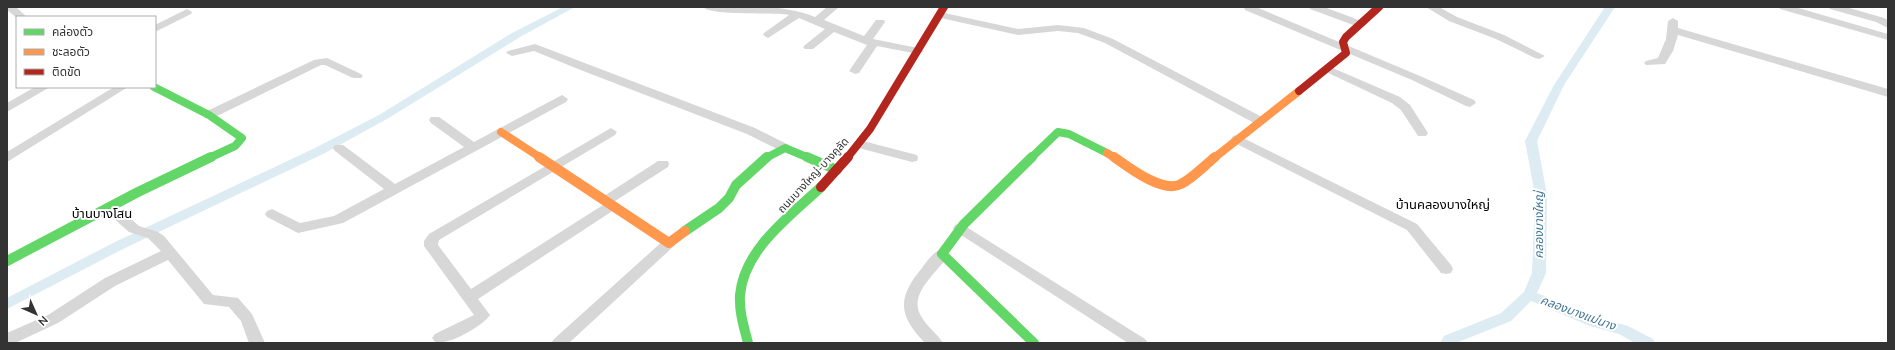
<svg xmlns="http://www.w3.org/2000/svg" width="1895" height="350" font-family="'Nunito Sans','Noto Sans Thai',sans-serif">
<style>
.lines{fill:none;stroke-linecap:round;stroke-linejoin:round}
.canal{fill:#ddebf3;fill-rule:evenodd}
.street{fill:#d7d7d7;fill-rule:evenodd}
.fast-far1{stroke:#63d668;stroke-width:8}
.fast{stroke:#63d668;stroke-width:10}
.slow-far1{stroke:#ff974d;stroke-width:8}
.slow{stroke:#ff974d;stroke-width:10}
.jam-far1{stroke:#b3261e;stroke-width:8}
.jam{stroke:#b3261e;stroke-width:10}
.labels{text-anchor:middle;stroke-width:4;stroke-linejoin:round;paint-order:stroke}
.street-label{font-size:11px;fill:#333;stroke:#fff}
.water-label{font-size:12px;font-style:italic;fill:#3f7597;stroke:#fff}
.quarter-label{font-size:13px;fill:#000;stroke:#fff}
</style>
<rect width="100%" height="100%" fill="#fff"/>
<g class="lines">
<!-- canal -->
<path class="canal" d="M563,7H575L520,37L387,119L323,154L123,249L7,309V298L113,243L315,148L379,115L512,33Z
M1605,7H1615L1564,85L1537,141L1547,195L1546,273L1537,293L1599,318L1628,326L1653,339L1655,343H1635L1619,334L1590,326L1531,301L1511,321L1456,343H1440L1444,336L1501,313L1524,292L1532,273L1535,195L1525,141L1554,85Z"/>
<!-- street -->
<path class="street" d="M7,7H16L27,17L17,18L7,10Z
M703,7C740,7 779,3 815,17L827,7H839L824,20L864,36L876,20H884L885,22L873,39L918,48L924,51L918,54L877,46L859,73L855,74L849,71L867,45L834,32L813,49H805L803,47L805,45L825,29L799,18L768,38L763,35L764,33L789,15C773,12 710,16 703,7Z
M1244,7H1256L1420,76L1474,100L1476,103L1470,107L1466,106L1412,80L1245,10Z
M1309,7H1324L1364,22L1365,24L1364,26H1356L1310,9Z
M1426,7H1439L1457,17L1504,35L1545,56L1539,59L1535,58L1496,39L1449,21Z
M1779,7H1795L1888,34V40L1780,9Z
M1829,7H1846L1884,18L1888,20V28L1876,22L1830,9Z
M187,9L192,12L191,14L155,32V25Z
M940,12L1018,29L1058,25L1084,28L1113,39L1264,118L1266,121L1260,125L1256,124L1105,43L1078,33L1058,31L1018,35L936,17L935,15Z
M1673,18L1678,21V28L1888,89V97L1678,35L1673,51L1665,64L1646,65L1644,63L1646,61L1658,58L1666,39L1668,21Z
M535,44L755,128L789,145L791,148L789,151H781L747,134L578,69L534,51L512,56L506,53L508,51Z
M327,58L361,74L363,76L361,78H353L325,65H321L213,118H205L203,115L205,112L314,60Z
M1328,66L1400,97L1410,105L1428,133L1426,136H1418L1401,110L1392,103L1324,71L1322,69Z
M35,87H50L7,112V103Z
M114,87H128L7,162V152Z
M562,95L568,99L566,102L343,223L298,233L267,217L265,214L267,211L272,209L300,223L334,216L384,189L335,151L333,148L335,145H343L395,184L464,147L431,123L429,120L431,117H439L474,142Z
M611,128L617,132L615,135L439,240L438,245L471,289L603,205L599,201L601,198L658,161H668L669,164L668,167L615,201L619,205L617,208L478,299L490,315C483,326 448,346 435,342L432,338L435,334L474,315L424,246V241L429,234Z
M1237,135L1417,224L1451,265L1453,269L1451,273L1446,274L1441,273L1407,230L1233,142L1231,139L1233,136Z
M859,140L917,155L918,158L917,161L912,162L855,147L853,144Z
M109,202L114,204L139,226L158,232L164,236L213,295L238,298L252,314L265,343H249L241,321L229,307L204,304L168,260L115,286L58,323L15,343H7V333L48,315L105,278L161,251L148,238L129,232L104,210L102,207L104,204Z
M960,223L1145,339L1148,343H1128L955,231L953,228L955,225Z
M669,238L674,240L676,243L674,246L569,343H551L554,339L664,240Z
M942,249L947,250L949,254C939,272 907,293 921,316C926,326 937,333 943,343H925C898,315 897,298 922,268C927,261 934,251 942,249Z"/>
<!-- fast-far1 -->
<path class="fast-far1" d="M154,87L209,115L242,138L235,146L209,158
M766,158L785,148L809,158
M1031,158L1058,132L1069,134L1107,153"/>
<!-- fast -->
<path class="fast" d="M807,157L837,170
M1032,157L964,224L942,254L1034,343
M685,231L719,208L729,198L736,185L767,157
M7,261L138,192L211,157
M748,343C744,327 739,312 740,295C744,249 790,216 821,187"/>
<!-- slow-far1 -->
<path class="slow-far1" d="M501,132L541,158
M1107,153L1115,158
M1214,158L1299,91"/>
<!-- slow -->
<path class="slow" d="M539,157L669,243L685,231
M1114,157C1128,167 1163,194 1181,184C1193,178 1204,166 1215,157"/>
<!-- jam-far1 -->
<path class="jam-far1" d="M1299,91L1346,53L1343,42L1346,37L1379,7
M847,158L870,129L944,7"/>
<!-- jam -->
<path class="jam" d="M821,187L848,157"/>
</g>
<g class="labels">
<!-- street labels -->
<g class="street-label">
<text transform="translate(813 175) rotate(-47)" y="4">ถนนบางใหญ่-บางคูลัด</text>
</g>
<!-- water labels -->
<g class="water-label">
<text transform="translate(1539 225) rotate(-90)" y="4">คลองบางใหญ่</text>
<text transform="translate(1578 313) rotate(20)" y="4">คลองบางแม่นาง</text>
</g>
<!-- quarter labels -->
<g class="quarter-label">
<text x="1443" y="209">บ้านคลองบางใหญ่</text>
<text x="102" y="218">บ้านบางโสน</text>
</g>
</g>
<!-- border -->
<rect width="1895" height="350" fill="none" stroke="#333333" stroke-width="16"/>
<!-- legend -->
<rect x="16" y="16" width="140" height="72" fill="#ffffff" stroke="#adadad"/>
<rect x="24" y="29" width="20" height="6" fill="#63d668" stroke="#adadad"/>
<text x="52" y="36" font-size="12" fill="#333333">คล่องตัว</text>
<rect x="24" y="49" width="20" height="6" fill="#ff974d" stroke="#adadad"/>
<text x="52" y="56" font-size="12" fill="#333333">ชะลอตัว</text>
<rect x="24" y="69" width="20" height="6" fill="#b3261e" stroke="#adadad"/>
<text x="52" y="76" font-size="12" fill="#333333">ติดขัด</text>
<!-- north arrow -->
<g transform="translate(36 314) rotate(135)" stroke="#ffffff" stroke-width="3" paint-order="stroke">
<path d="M0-3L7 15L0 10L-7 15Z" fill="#333333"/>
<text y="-6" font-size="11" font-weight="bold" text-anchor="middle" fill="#333333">N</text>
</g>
</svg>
